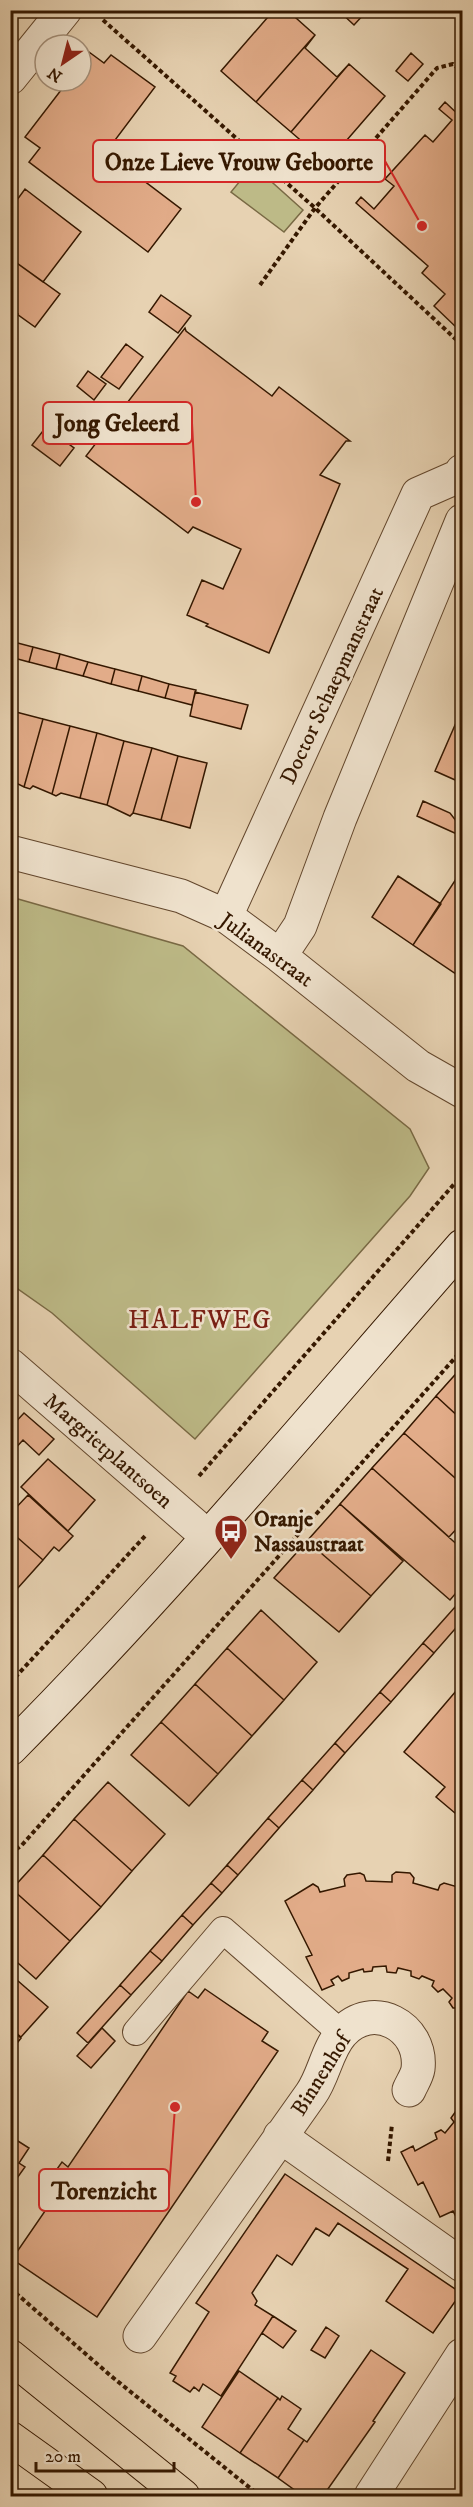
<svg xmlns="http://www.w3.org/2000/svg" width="473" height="2507" font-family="'IM FELL DW Pica',serif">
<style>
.green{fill:#bdba87;stroke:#796944;stroke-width:1.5}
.building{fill:#e2ac89;stroke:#351800;stroke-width:1.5}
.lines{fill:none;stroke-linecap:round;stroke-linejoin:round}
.service-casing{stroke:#62462c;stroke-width:28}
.minor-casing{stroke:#62462c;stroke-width:35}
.secondary-casing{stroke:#351800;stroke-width:35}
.primary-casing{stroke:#351800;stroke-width:35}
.path{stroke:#351800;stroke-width:4;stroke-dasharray:4.5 3;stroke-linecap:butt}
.service{stroke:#efe2cd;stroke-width:26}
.minor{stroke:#efe2cd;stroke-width:33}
.secondary{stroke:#efe2cd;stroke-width:33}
.primary{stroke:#e7d2b2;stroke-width:33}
.labels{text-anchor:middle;stroke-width:5;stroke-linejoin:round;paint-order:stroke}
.street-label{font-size:22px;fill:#351800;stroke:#efe2cd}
.poi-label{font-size:22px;font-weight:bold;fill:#351800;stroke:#efe2cd;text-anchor:start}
.quarter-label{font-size:26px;letter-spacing:1.5px;fill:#7a1f14;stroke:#efe2cd}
.leader{fill:none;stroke:#d62828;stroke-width:2}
.callout-dot{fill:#d62828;stroke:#efe2cd;stroke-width:2}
.callout{fill:#efe2cd;stroke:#d62828;stroke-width:2}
.callout-label{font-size:24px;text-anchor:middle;font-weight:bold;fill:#351800}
</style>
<rect width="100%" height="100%" fill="#e7d2b2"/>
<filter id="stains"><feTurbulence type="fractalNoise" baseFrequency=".00333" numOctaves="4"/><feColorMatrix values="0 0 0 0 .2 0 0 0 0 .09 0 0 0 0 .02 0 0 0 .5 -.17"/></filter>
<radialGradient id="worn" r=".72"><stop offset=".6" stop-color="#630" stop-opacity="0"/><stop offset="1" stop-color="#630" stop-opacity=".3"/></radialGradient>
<!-- green -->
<path class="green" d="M253,165L303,210L284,232L231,192Z
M11,897L183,946L410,1129L429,1168L410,1196L195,1439L52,1313L11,1284Z"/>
<!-- building -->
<path class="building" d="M274,10H287L315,35L256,102L221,71Z
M338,10H362L365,13L354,25Z
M315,35L305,48L337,77L349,64L291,132L256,102Z
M89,52L104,63L111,55L155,87L106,152L181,209L148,252L29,162L40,148L25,137L68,81H81V63Z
M411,53L423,64L408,81L396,71Z
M349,64L385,96L327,163L291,132Z
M445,102L462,118V324L458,329L434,306L445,294L422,273L428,266L356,203L361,197L374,209L394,186L385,179L425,135L433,142L452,120L439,109Z
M25,189L81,232L43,282L10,258V213L13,209L11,208Z
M10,258L60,294L35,327L10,309Z
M161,295L191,316L178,333L149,312Z
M10,309L18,314L10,325Z
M185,328L186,331L272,396L279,387L350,441H346L320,475L340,484L269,653L206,626L208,624L187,615L202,580L223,589L241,549L193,527L188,533L86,456Z
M126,344L143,357L119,389L101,377Z
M88,371L106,384L94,400L77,386Z
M46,427L74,448L60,466L32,445Z
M10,641L33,647L29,662L10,657Z
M33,647L60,654L56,669L29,662Z
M60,654L88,662L83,676L56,669Z
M88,662L115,669L111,684L83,676Z
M115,669L142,676L138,691L111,684Z
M142,676L169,684L165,698L138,691Z
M169,684L196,690L192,705L165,698Z
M195,692L248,705L241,729L190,716Z
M462,709V783L435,771Z
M10,710L16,712L10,732Z
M16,712L43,719L24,787L10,780V732Z
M43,719L70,726L52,794L33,786L30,789L24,787Z
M70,726L97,733L80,798L61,793L56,796L52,794Z
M97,733L124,741L107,805L80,798Z
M124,741L152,748L133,813L130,816L107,805Z
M152,748L178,756L161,820L133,813Z
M178,756L207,763L190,828L161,820Z
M423,801L450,813L457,822L459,835L417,816Z
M398,876L441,904L413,945L372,917Z
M456,879L462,883V978L413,945Z
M462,1367V1420L436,1396Z
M436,1396L462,1420V1484L404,1433Z
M24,1413L54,1439L39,1455L23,1440L10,1454V1428Z
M404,1433L462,1484V1523L449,1537L372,1468Z
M48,1459L95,1500L68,1531L21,1487Z
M372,1468L462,1549V1586L450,1600L340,1504Z
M28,1495L73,1536L59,1551L54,1547L43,1560L10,1531V1514Z
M340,1504L403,1561L371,1596L307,1541Z
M10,1531L43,1560L17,1589L10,1583Z
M307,1541L371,1596L339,1632L274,1578Z
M455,1607L462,1613V1621L434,1653L423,1643Z
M261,1610L317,1662L284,1700L227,1648Z
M423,1643L434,1653L391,1702L380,1692Z
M227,1648L284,1700L252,1736L195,1684Z
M195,1684L252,1736L218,1774L161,1722Z
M462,1684V1819L436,1797L445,1787L404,1752Z
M380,1692L391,1702L345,1753L335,1743Z
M161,1722L218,1774L189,1806L131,1755Z
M335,1743L345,1753L313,1790L302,1780Z
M302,1780L313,1790L279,1828L268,1818Z
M108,1782L165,1834L132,1871L74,1819Z
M268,1818L279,1828L238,1875L227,1865Z
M74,1819L132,1871L101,1907L43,1855Z
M43,1855L101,1907L70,1941L12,1889Z
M227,1865L238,1875L222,1893L211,1883Z
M396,1872L410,1873L414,1878L413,1883L438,1890L440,1885L444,1883L458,1887L460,1892L458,1897L462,1900V2012L460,2008H453L449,2002L452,1998L443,1989L438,1992L432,1986L434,1981L422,1976L419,1979L411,1976V1971L398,1968L396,1973L387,1972L386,1966L373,1967L372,1971L364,1972L363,1969L349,1973V1978L342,1981L338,1976L331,1980L334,1985L322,1990L306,1957L312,1955L285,1901L313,1884L318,1887L320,1892L345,1886L344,1879L347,1875L360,1873L364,1875L366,1881L392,1882V1875Z
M211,1883L222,1893L193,1925L182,1915Z
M12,1889L70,1941L36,1979L10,1956V1891Z
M182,1915L193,1925L162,1961L150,1951Z
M150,1951L162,1961L131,1995L120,1985Z
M10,1974L48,2007L21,2037L10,2028Z
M120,1985L131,1995L88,2043L77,2033Z
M205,1989L268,2032L262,2041L278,2051L97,2317L12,2259L54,2198L42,2190L62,2162L68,2167L188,1991L198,1998Z
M102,2028L115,2041L91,2068L77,2056Z
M10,2029L21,2038L10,2052Z
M456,2111L461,2114L462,2112V2222L459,2223L453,2211L440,2217L423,2182L418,2185L401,2152L413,2146L415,2151L437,2139L435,2133L441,2130L445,2133L454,2122L451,2118Z
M10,2136L29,2148L19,2163L25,2167L10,2188Z
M285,2174L461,2293L433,2333L386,2301L408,2269L338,2223L329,2236L316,2228L292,2265L277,2255L252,2293L257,2301L255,2305L273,2316L221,2396L203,2384L199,2391L194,2387L190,2392L173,2381L176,2376L170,2373L209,2312L196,2303Z
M273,2316L296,2331L283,2348L262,2333Z
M326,2327L339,2336L325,2358L311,2350Z
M371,2350L405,2373L373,2421L375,2422L323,2496H303L278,2478L304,2440L307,2442Z
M239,2371L278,2398L240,2453L202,2427Z
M282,2396L301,2409L288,2429L304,2440L278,2478L240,2453L278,2398L280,2400Z"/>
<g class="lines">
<defs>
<path id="service" d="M136,2032L223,1930L341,2033"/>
<path id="minor" d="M10,78L65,10
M10,852L181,896L226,916L280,956L418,1066L462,1091
M226,916L418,494L459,476L462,471
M280,956L300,926L340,818L462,521
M10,1365L207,1536
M280,2136L462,2265
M140,2336C197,2255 254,2175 311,2094C324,2076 327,2049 342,2033C372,1999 423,2026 418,2069C417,2076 412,2083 409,2090
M371,2496L462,2355"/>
<path id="secondary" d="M10,1749C169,1589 314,1415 462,1246"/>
<path id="primary" d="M10,2356L183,2496
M10,2438L91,2496"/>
</defs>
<!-- service casing -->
<use href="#service" class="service-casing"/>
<!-- minor casing -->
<use href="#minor" class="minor-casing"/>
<!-- secondary casing -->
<use href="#secondary" class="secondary-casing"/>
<!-- primary casing -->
<use href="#primary" class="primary-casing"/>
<!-- path -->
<path class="path" d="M103,20L315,208L462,345
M260,285L315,208L437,68L453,64L462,72
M199,1476L462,1175
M10,1683L146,1535
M10,1854L22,1845L462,1350
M388,2161L392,2124
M10,2288L111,2376L260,2496"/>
<!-- service -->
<use href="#service" class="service"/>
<!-- minor -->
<use href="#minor" class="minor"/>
<!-- secondary -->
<use href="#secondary" class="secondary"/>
<!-- primary -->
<use href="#primary" class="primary"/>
</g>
<!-- icons -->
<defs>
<symbol id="bus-pin" viewBox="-11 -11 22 30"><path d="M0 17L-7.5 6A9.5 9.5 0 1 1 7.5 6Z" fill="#8f2418" stroke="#efe2cd"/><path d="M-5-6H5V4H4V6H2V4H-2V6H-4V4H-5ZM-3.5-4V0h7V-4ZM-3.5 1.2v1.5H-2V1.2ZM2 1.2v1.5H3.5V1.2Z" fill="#fff"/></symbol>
</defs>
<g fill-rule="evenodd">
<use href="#bus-pin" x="212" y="1512" width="38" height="52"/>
</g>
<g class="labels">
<!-- street labels -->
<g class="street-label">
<text transform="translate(331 685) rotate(-65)" y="8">Doctor Schaepmanstraat</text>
<text transform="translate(267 949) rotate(36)" y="8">Julianastraat</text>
<text transform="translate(109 1450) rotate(41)" y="8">Margrietplantsoen</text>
<text transform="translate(320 2074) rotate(-58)" y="8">Binnenhof</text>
</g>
<!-- poi labels -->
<g class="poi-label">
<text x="254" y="1526">Oranje<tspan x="254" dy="25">Nassaustraat</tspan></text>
</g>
<!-- quarter labels -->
<g class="quarter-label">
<text x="200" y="1328">HALFWEG</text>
</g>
</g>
<!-- callouts -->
<path class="leader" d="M422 226L385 161M196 502L192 423M175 2107L169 2190"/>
<g class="callout-dot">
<circle cx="422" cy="226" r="6"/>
<circle cx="196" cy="502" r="6"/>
<circle cx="175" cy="2107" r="6"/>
</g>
<g class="callout">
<rect x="93" y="140" width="292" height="42" rx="6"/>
<rect x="43" y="402" width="149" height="42" rx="6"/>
<rect x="39" y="2169" width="130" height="42" rx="6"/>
</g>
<g class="callout-label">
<text x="239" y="170">Onze Lieve Vrouw Geboorte</text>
<text x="117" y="431">Jong Geleerd</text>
<text x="104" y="2199">Torenzicht</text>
</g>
<!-- margin -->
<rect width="473" height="2507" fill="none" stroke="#e7d2b2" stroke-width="36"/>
<rect x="12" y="12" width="449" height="2483" fill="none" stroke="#351800" stroke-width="3"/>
<rect x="18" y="18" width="437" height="2471" fill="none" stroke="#351800" stroke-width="1.5"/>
<!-- north arrow -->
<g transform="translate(63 63) rotate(215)"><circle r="28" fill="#efe2cd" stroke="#a5917b" stroke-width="1.5"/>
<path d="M0-4.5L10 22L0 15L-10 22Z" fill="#8f2418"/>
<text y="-9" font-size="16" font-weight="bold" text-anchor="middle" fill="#351800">N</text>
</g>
<!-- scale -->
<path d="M36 2462v9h138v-9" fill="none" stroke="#351800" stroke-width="3"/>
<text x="45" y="2462" font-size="18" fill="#351800" stroke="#efe2cd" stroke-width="4.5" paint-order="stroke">20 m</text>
<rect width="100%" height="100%" filter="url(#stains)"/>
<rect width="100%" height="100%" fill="url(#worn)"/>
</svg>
